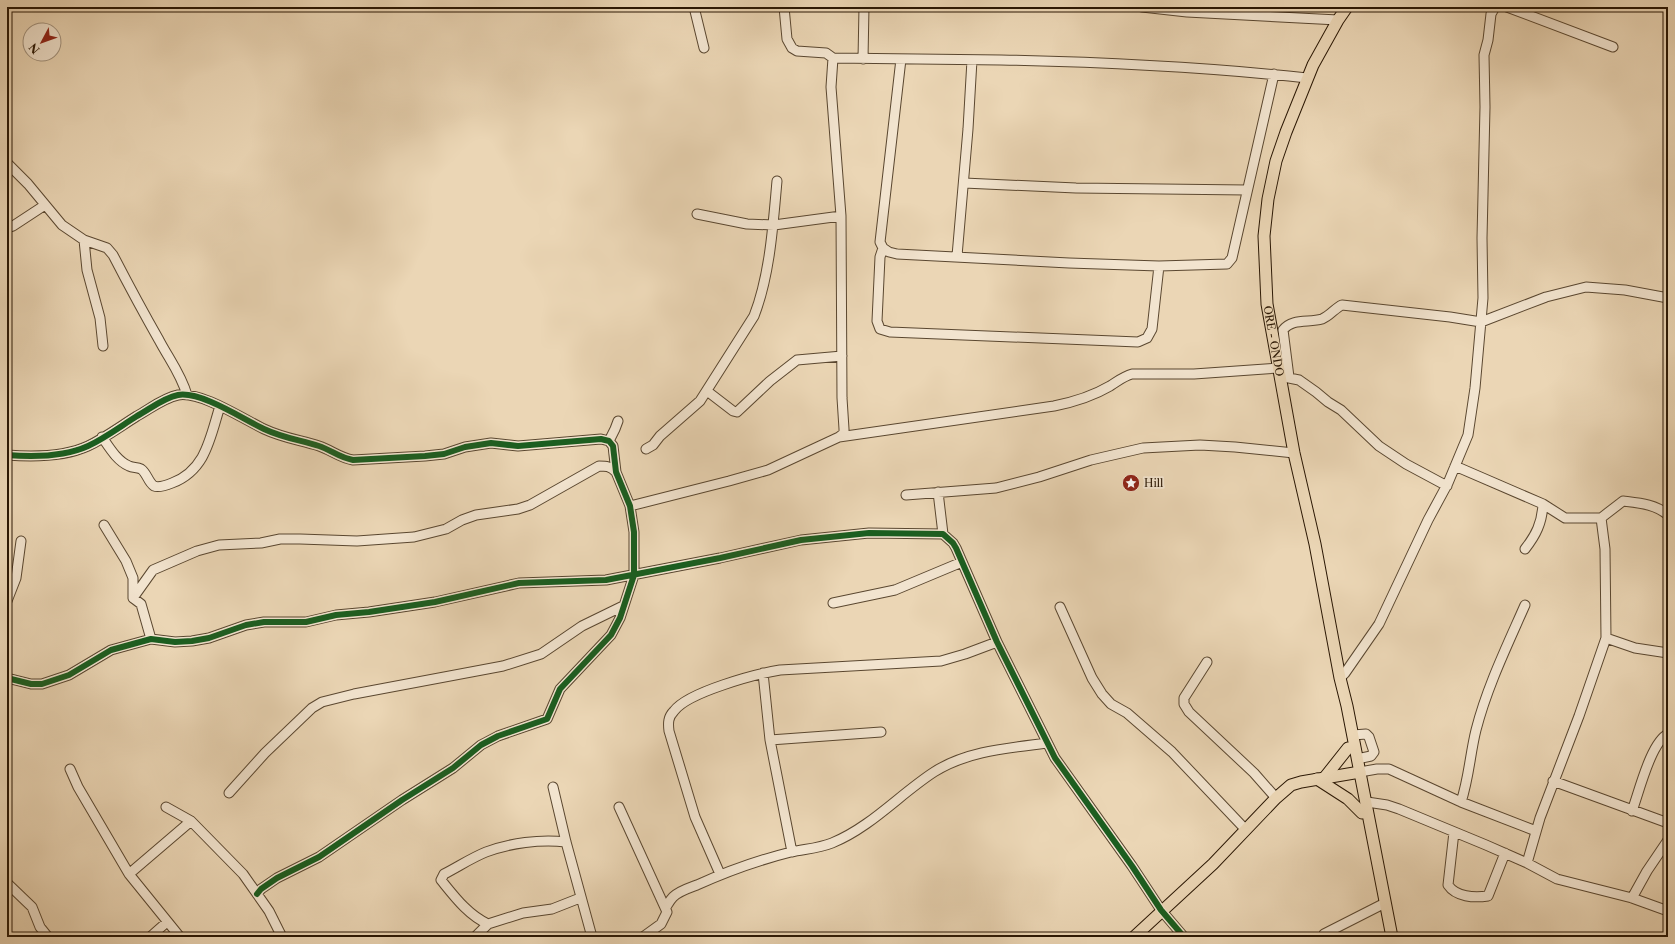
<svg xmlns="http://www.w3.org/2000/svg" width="1675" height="944" font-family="'Libre Caslon Text',serif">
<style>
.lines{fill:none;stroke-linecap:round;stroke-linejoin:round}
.minor-casing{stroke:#5a4730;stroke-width:11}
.major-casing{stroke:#2a1704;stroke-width:13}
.minor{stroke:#f2e4cf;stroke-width:9}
.major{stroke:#ebd6b5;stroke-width:11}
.cycleway-casing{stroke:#f2e4cf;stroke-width:8}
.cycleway{stroke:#1b5e20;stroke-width:6}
.labels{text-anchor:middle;stroke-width:3.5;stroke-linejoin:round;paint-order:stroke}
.street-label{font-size:11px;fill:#2a1704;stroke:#f2e4cf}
.poi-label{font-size:11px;fill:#2a1704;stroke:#f2e4cf;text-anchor:start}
</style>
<rect width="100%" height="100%" fill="#ebd6b5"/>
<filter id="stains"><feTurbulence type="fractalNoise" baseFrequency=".005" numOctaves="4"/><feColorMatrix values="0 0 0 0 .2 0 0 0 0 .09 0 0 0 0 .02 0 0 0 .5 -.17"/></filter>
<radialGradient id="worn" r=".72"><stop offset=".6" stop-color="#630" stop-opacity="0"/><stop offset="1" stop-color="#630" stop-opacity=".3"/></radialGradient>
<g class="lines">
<defs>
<path id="minor" d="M694,7L704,48
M1142,7L1187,12L1338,20
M1507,7L1613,47
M833,58C889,59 945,59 1001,60C1102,62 1205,67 1307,78
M863,59L864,7
M901,59L880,242L883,248L889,252L897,254L1069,263L1159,266L1227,264L1232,258L1274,74
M7,163L28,184L62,225L84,240L107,248L113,255C128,284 143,312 159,340C169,359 181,374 187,395
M964,183L1076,188L1247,190
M697,214L747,224L774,225L841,216
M7,228L13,226L45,205
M84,240L87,270L100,318L103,346
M883,248L880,257L877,321L880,329L890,332L1138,342L1147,338L1152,329L1159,266
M957,256L968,129L972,60
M1284,377L1299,380L1316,392L1328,402L1341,410L1379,446L1406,464L1447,486
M1289,377L1283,330C1292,318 1309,323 1322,319C1330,316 1335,308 1342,305L1450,317L1481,322L1546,297L1586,287L1625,290L1668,298
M707,391L733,411L737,412L770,381L797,360L842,356
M102,437C109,447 117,461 129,466C133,468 137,467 141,469C147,473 148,482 154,486C159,488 167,485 172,483C206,470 210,438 220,406
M839,437L1054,406C1074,402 1093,396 1110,386C1118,381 1124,376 1132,374H1194L1278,368
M609,441L615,429L618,421
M646,449L653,445L660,436L700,401L754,316C770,275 773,225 777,181
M7,455C32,457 64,457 88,446C105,438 121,426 137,416C150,409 163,398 178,395C201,391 243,419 264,429C283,438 300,440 319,446C331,450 340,458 353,460L425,456L444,454L465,447L491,443L518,446L601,439L609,441L613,446L616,472L630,506L634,532V575L620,618L611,635L560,689L547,719L498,736L481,745L453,768L402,800L319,857L277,878L261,889L257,894
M1455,466L1543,504L1565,518H1601
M938,492L943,534
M906,495L996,488L1039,477L1091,460L1143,448L1200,445L1235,447L1294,453
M630,506L729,481L768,470L839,437L844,433V429L842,398L841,216L831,87L833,58L826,53L797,51L792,48L787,39L784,7
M104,525L126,561L133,578V598
M1525,549C1536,535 1542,523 1543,504
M133,598L153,570L197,551L219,545L261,543L280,539H300L357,541L414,537L446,529L462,520L476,515L518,509L530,505L599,466C606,466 610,466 616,472
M133,598L141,604L151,639
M7,601L16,578L21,541
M833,603L895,590L962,562
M1060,607L1092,678L1102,694L1111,704L1127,713L1172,752L1246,830
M1606,638L1635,648L1668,653
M1207,662L1184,698V704L1189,712L1254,773L1276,798
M763,673L770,740L792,852
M7,678L31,684H42L69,675L111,650L151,639L175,642L192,641L209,638L246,625L264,622H306L336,615L369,612L435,602L519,583L606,580L720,558L801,540L869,533L943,534L953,543L956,548L997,642L1055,758L1132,866L1161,910L1184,937
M1340,678L1345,673L1379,624L1428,520L1448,483L1468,435L1475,388L1483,298L1482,238L1485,107L1484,55L1488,40L1491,14L1495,7
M1353,735L1366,734L1369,737L1374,752L1371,756L1357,759
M770,740L881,732
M70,769L78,787L129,874L180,937
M1360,772L1377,769H1389L1461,802L1536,831
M1553,781L1668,823
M553,787L566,842L592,937
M229,793L265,753L312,708L322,702L354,694L503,666L541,654L582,626L623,606
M1367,802L1387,805L1399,809L1486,845L1527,863L1557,879L1632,898L1668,911
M1461,802C1469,778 1470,754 1476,730C1487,687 1507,646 1525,605
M166,807L191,821L243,874L269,911L282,937
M619,807L667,912L661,924L643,937
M1632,811C1639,792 1651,742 1668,734
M1454,832L1448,885C1456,897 1474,898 1488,896L1505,853
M1527,863L1540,818L1579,716L1606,638L1605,549L1601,518L1623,501C1639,503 1655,504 1668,515
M129,874L191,821
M720,874L695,817L669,731C668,723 668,717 674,711C688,692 756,674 780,670L941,661L965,654L997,642
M7,883L32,907L40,927L48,937
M1632,898L1647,871L1668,840
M666,907C668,904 670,900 673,897C679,891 689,888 697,885C728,871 759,860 791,852C805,849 820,848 832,843C871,827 900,794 934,772C967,751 1009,748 1047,743
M488,924C468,915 454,896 441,880L444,874C458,867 471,858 486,852C510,843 540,839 566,842
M1324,934L1385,903
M150,937L167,922
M475,937L488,924L523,913L552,909L580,898"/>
<g id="major">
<path id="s1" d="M1347,7L1338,20L1313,65L1286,132L1276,161L1268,199L1264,236L1267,304L1294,453L1315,544L1340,678L1347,706L1392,937"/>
<path d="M1325,777L1348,748"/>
<path d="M1317,779L1348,799L1362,813"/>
<path d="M1134,937L1213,864L1276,798L1291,785L1301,782L1360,772"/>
</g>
</defs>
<!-- minor casing -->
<use href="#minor" class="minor-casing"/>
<!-- major casing -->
<use href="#major" class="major-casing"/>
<!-- minor -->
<use href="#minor" class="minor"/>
<!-- major -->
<use href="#major" class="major"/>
<defs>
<path id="cycleway" d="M7,455C32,457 64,457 88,446C105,438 121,426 137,416C150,409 163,398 178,395C201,391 243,419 264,429C283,438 300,440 319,446C331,450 340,458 353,460L425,456L444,454L465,447L491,443L518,446L601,439L609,441L613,446L616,472L630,506L634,532V575L620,618L611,635L560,689L547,719L498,736L481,745L453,768L402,800L319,857L277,878L261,889L257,894
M7,678L31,684H42L69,675L111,650L151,639L175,642L192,641L209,638L246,625L264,622H306L336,615L369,612L435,602L519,583L606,580L720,558L801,540L869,533L943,534L953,543L956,548L997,642L1055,758L1132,866L1161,910L1184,937"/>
</defs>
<!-- cycleway casing -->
<use href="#cycleway" class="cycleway-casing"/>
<!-- cycleway -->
<use href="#cycleway" class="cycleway"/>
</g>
<!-- icons -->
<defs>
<symbol id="sight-disc" viewBox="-11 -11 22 22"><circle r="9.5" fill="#8f2418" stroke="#f2e4cf"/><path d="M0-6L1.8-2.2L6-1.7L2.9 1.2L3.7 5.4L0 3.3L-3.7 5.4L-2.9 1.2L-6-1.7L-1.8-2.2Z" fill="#fff"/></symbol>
</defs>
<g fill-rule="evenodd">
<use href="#sight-disc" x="1121" y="473" width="20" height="20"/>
</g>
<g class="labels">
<!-- street labels -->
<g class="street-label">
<text dy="4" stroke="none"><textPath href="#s1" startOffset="352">ORE - ONDO</textPath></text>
</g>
<!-- poi labels -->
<g class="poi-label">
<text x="1144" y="487">Hill</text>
</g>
</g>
<!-- margin -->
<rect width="1675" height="944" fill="none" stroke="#ebd6b5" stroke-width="24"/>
<rect x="8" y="8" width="1659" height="928" fill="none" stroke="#2a1704" stroke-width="2"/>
<rect x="12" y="12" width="1651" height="920" fill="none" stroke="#2a1704"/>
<!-- north arrow -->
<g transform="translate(42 42) rotate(229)"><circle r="19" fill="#f2e4cf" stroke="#a2927e"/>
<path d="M0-3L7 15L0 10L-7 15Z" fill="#8f2418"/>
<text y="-6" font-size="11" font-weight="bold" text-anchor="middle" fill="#2a1704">N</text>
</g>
<rect width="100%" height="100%" filter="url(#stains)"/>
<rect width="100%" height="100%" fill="url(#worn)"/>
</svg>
